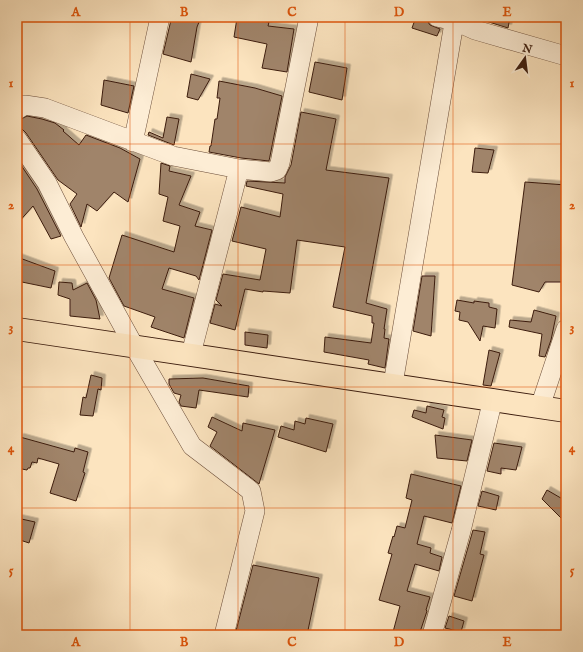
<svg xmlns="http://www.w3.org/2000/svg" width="583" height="652" font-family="'IM FELL English',serif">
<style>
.building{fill:#a0846a;stroke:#3c1c0e;filter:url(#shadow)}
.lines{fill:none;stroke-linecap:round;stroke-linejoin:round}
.minor-casing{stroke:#6c4e3a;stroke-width:20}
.major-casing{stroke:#3c1c0e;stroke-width:24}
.minor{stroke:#fdedd5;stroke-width:19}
.major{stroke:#fce4bf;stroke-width:22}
.grid{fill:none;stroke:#df560c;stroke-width:1;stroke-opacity:0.55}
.neatline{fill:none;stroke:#df560c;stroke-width:1.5}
.grid-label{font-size:13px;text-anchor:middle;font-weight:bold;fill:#df560c}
</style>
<defs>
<filter id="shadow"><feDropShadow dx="3.5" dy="-3.5" stdDeviation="0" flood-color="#0004"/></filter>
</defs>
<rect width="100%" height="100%" fill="#fce4bf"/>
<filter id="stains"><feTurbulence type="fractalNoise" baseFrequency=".005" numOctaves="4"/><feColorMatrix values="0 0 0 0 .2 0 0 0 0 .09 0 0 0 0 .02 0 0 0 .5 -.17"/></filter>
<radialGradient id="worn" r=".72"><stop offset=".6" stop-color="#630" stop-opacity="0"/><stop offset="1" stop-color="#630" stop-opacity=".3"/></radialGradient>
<!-- building -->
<path class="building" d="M176,17H201L197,27L191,62L163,54L171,20L175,21Z
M416,17H421L426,19L430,25L440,29L437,36L412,28Z
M473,17H510L508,28Z
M237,18L269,22L268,26L294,29L287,72L262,68L267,44L234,37Z
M315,62L347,68L342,100L309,92Z
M191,74L210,79L198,100L187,97Z
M104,80L134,86L128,113L101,105Z
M219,81L255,88L282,96L269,161L241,158L209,152L210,146H211L215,119H217L220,98H217Z
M301,112L336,119L326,170L389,178L366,303L387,309L384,329H385L384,338L389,339L385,368L368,364L369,360L324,352L325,337L371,343L374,323H372V316L333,307L345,247L297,240L290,293L263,291V292L245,289L235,330L210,323L215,304L222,306L216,300L223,274L260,280L266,249L232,241L241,207L280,217L283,194L246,186L247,181L285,183V177L291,165Z
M27,116L42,119L55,123L64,130L63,131L79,145L86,135L120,148L140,159L128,202L114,192L97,211L87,204L81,227L70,204L77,194L58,180L26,133L22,129L17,128V121Z
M167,117L179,119L174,145L148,135L149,132L163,138Z
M475,148L494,150L488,173L472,172Z
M17,159L37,189L61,236L51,239L33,206L17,224Z
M161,163L170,166L169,171L191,176L179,205L200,212L195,226L212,230L199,280L196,276L169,268L162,289L194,298L184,338L151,327L155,317L124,306L109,278L122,235L174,252L180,226L163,221L168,197L159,194Z
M525,182L566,185V282H545L539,292L512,285Z
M17,257L55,271L51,288L17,281Z
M422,276H435L431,336L413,331Z
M59,282L72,283L73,290L87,283L96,300L100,319L70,316V299L58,295Z
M457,300L474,303V301L489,303V307L497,309L495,328L483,326L480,341L468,322L459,320L460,312L455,311Z
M534,310L556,316L551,340L545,357L539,356L542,334L509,327L510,320L531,322Z
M245,332L268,335L267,348L245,345Z
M489,350L500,353L491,386L483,385Z
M91,375L102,378L101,390L98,389L93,416L80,415L83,397L86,398Z
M203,378L249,386L248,397L199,390L196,408L181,406L179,402L181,395L174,393L169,384V379Z
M427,406L444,410L442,417L445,418L443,429L412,417L414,410L426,413Z
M212,417L242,431L243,423L275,430L259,484L210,446L217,432L208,427Z
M306,418L333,424L326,452L278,437L281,426L294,430L295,421L305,424Z
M435,435L472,440L467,461L437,458Z
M20,437L74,452L75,448L88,452L83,472L85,473L76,501L50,493L59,464L38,458L37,463L32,462L30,468H28L27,470L17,468V448Z
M494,443L522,447L516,470L501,468V474L487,471Z
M411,474L461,486L452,523L424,516L417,544L431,548L430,553L442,557L439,571L415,564L407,591L430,597L426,610L427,611L419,635H401L393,632L400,606L379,600L392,554L388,553L393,536L394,537L397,526L405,528L412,500L406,498Z
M547,490L566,501V523L542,499Z
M482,491L499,496L496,510L478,506Z
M17,518L35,522L29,543L17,539Z
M473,530L485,532L480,554L484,555L472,601L454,596Z
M253,565L319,578L307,635H235Z
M449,616L464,621L461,632L445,628Z"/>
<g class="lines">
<defs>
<path id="minor" d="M437,17L455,21L475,30L566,56
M17,110L25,105L45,108L173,156L239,169L271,172L277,170L280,163L309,17
M17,139L47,183L74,237L134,346L192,446L251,491L255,511L224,635
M133,142L160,17
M191,354L239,169
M393,384L455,17
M540,407L566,329
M432,635L461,531L493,399"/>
<path id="major" d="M17,329L566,411"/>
</defs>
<!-- minor casing -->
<use href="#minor" class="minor-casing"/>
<!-- major casing -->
<use href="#major" class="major-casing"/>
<!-- minor -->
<use href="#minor" class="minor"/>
<!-- major -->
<use href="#major" class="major"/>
</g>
<!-- grid -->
<path class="grid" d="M130,17V635M238,17V635M345,17V635M453,17V635M17,144H566M17,265H566M17,387H566M17,508H566"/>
<!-- margin -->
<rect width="583" height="652" fill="none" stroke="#fce4bf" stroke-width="44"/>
<!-- north arrow -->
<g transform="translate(525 58) rotate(14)" stroke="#fdedd5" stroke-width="3" paint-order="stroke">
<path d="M0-3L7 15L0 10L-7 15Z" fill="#3c1c0e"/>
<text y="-6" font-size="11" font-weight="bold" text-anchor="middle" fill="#3c1c0e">N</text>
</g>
<rect x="22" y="22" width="539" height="608" class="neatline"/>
<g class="grid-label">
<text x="76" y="16">A</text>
<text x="184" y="16">B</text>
<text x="292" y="16">C</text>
<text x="399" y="16">D</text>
<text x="507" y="16">E</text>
<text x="11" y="87">1</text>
<text x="572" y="87">1</text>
<text x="11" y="209">2</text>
<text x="572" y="209">2</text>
<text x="11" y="331">3</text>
<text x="572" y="331">3</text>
<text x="11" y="452">4</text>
<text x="572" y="452">4</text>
<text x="11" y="574">5</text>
<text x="572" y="574">5</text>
<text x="76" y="646">A</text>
<text x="184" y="646">B</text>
<text x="292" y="646">C</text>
<text x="399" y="646">D</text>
<text x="507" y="646">E</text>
</g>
<rect width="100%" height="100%" filter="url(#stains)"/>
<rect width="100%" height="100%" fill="url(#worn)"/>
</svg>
